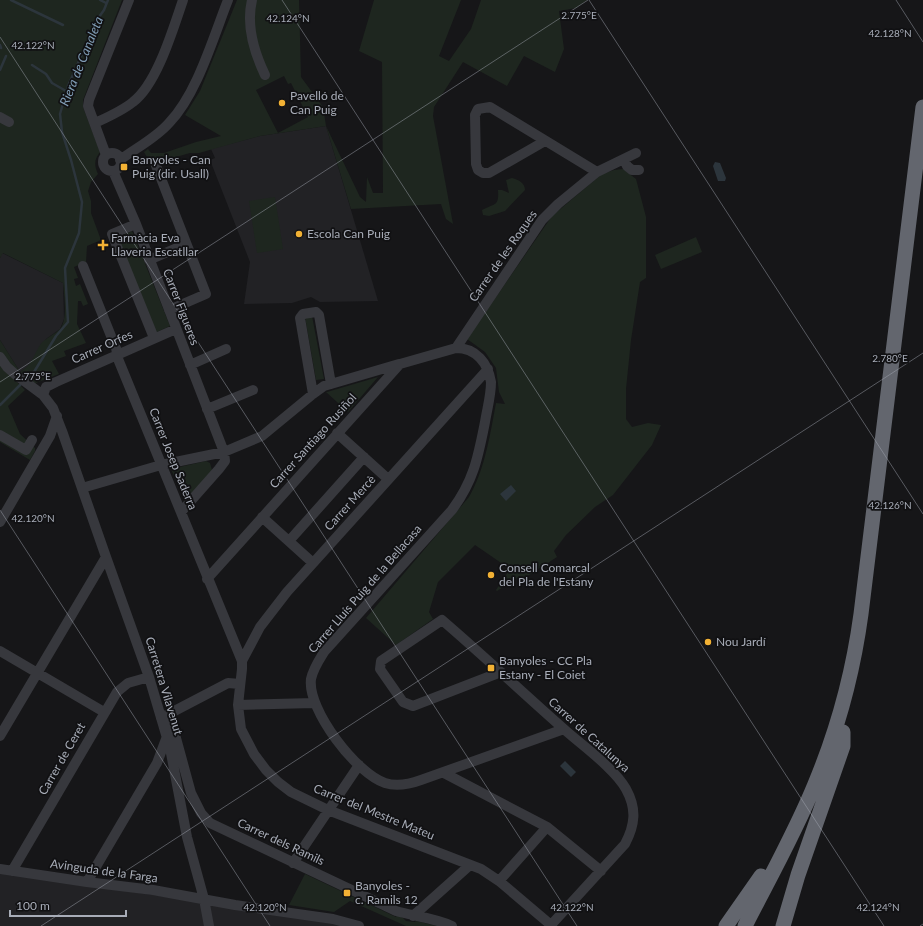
<svg xmlns="http://www.w3.org/2000/svg" width="923" height="926" font-family="Lato,sans-serif">
<style>
.built{fill:#222225}
.green{fill:#1e261f;fill-rule:evenodd}
.water{fill:#2c353c}
.lines{fill:none;stroke-linecap:round;stroke-linejoin:round}
.stream{stroke:#2c353c;stroke-width:2.5}
.minor{stroke:#37383d;stroke-width:10}
.highway{stroke:#63666e;stroke-width:15}
.ticks{fill:none;stroke:#a8adb8;stroke-width:1;stroke-opacity:0.45}
.poi-dot{fill:#f2b134;stroke:#111113;stroke-width:1.5}
.labels{text-anchor:middle;stroke-width:3.5;stroke-linejoin:round;paint-order:stroke}
.poi-label{font-size:12px;fill:#a8adb8;stroke:#111113;text-anchor:start}
.street-label{font-size:12px;fill:#a8adb8;stroke:#111113}
.water-label{font-size:13px;font-style:italic;fill:#7f9bb3;stroke:#111113}
.ticks-label{font-size:10px;text-anchor:middle;fill:#a8adb8;stroke:#111113;stroke-width:3.5;stroke-linejoin:round;paint-order:stroke}
</style>
<rect width="100%" height="100%" fill="#161618"/>
<!-- built -->
<path class="built" d="M326,126L378,301L320,302L311,297L292,303L244,304L250,262L210,160L215,158L211,149L260,136Z
M2,253L63,283L64,319L60,329L46,339L29,366L20,372L0,340V258Z
M0,872L359,926H0Z"/>
<!-- green -->
<path class="green" d="M0,0H122L83,100V107L100,152C94,160 94,165 98,174L91,182L88,191L91,201V213L101,240L87,246L86,262L74,267L78,278L74,279L76,286L80,284L88,304L83,306L81,301H78L77,324L86,343L64,351L66,356L52,361L59,374L36,383L15,380L25,390L8,406L20,434L35,448V451L30,460L0,442V340L20,372C33,364 33,356 40,345C45,338 54,335 60,329C68,319 64,295 63,283L3,253L0,258Z
M237,0H299L301,77L323,107L326,126L360,197L366,202L367,177L373,193H383L382,62L359,51L374,0H461L439,56L449,61L471,29L481,0H587L576,8L559,11L564,49L555,72L524,56L507,86L463,62L434,107L433,116L453,224L446,219L441,204L351,209L326,126L260,136L199,153H190L169,159L149,161L144,152L148,149L151,153H164L196,142L221,136L185,115L200,91ZM284,76L288,84L291,83L308,117L278,133L256,90Z
M623,169L636,179L646,217V278L640,282L631,340L626,389V419L632,427L648,423L661,425L652,445L613,495L595,507L566,535L554,551L557,557L523,579L520,576L497,591L496,590L510,569L475,545L438,582L429,612L433,619L396,645L366,618L469,497C485,469 490,435 496,403L505,404L499,392L496,368L485,352L467,339L552,216L602,174L614,170Z
M512,178C519,180 525,183 525,190L505,211L489,216L483,215L482,210C496,203 499,206 498,190H502L509,193L506,180Z
M275,197L283,249L257,253L249,201Z
M132,231L170,326L155,333L117,238Z
M696,237L702,252L661,269L655,255Z
M312,316L324,379L316,380L305,317Z
M378,377L348,412L326,392H327Z
M206,461L210,463L212,470L185,502L171,469Z
M305,874L396,917L397,915L403,918L406,921L415,922L416,921L437,926H406L350,901L334,912L289,905Z"/>
<!-- water -->
<path class="water" d="M715,162L720,163L726,178L725,181H718L713,166Z
M511,485L516,491L506,501L500,494Z
M565,761L576,772L571,777L560,766Z"/>
<g class="lines">
<!-- stream -->
<path class="stream" d="M11,0L63,25
M100,0L106,3
M0,45L1,48
M32,65L46,74L52,83L66,91
M0,70L6,56
M27,379L34,372L56,336L68,322L65,268L79,233L82,202L71,160L62,132L60,114L68,86L90,36L94,24L104,10L108,0
M0,405L23,382"/>
<!-- minor -->
<path class="minor" d="M252,0C246,25 254,52 265,75
M0,117L9,122
M95,123C108,117 122,111 133,102C157,84 173,29 183,0
M103 162a9 9 0 1 1 18 0a9 9 0 1 1-18 0Z
M106,155L88,106L89,100L129,0
M624,159L627,166L632,170H639
M120,160C136,148 156,138 169,123C197,94 213,38 228,0
M155,163L206,294L169,310
M113,171L136,224L224,452L225,461L219,469L181,512
M597,172L636,153
M136,224L112,234L154,338
M149,260L186,244
M83,266L117,351L116,354L242,661V669L238,705L241,729L254,754L266,770L278,782L291,792L328,810L481,869L499,881L551,925
M456,348L542,220L558,204L597,172L490,107L478,109L475,115L476,164L478,170L483,173H489L545,141
M0,357L7,367L16,375L43,395L53,408L62,431L106,557L149,677L170,748L187,837L204,899L209,926
M190,365L226,349
M313,394L300,318L303,314L316,312L319,315L331,384
M43,395L46,387L56,382L176,329
M207,409L253,390
M337,433L388,479
M0,435L26,450L32,440
M82,488L161,465L224,452L262,436L313,394L324,386L399,364
M262,517L313,563
M0,522L50,436L57,416
M289,541L364,457
M207,579L400,364L456,348C476,348 488,363 491,382C491,396 487,409 485,422C478,457 474,480 452,510L324,652C319,660 313,669 311,679C307,710 357,774 385,783C397,787 410,784 421,780L564,729
M0,651L104,712
M242,661L260,627L287,592L488,369
M501,672L413,706L403,702L380,669L381,661L442,620C484,656 524,694 565,730C583,746 615,769 626,789C637,809 635,825 625,844L550,926
M238,705L314,703
M161,718L173,727L191,793L201,813L210,823L396,911C414,916 434,918 452,926
M161,718L228,683L240,684
M0,736L106,557
M444,773L547,827L601,871
M293,863L359,765
M0,869L87,882L153,890L235,905L333,919L359,926
M12,871L117,692L128,683L149,677
M499,881L547,827
M87,882L157,763L166,739
M413,916L470,865"/>
<!-- highway -->
<path class="highway" d="M726,926L761,876
M745,926C769,879 795,833 815,784C838,729 853,673 861,614L923,107
M783,926L798,875L843,746V732"/>
</g>
<!-- ticks -->
<path class="ticks" d="M282,0L884,926M589,0L923,514M896,0L923,42M0,37L577,926M0,382L588,0M0,510L270,926M41,926L923,353M920,926L923,924"/>
<!-- markers -->
<g class="poi-dot">
<circle cx="282" cy="103" r="4"/>
<rect x="120" y="163" width="8" height="8" rx="2"/>
<circle cx="299" cy="234" r="4"/>
<path d="M101 239h4v4h4v4h-4v4h-4v-4h-4v-4h4z"/>
<circle cx="491" cy="575" r="4"/>
<circle cx="708" cy="642" r="4"/>
<rect x="487" y="664" width="8" height="8" rx="2"/>
<rect x="343" y="889" width="8" height="8" rx="2"/>
</g>
<g class="labels">
<!-- poi labels -->
<g class="poi-label">
<text x="290" y="100">Pavelló de<tspan x="290" dy="14">Can Puig</tspan></text>
<text x="132" y="164">Banyoles - Can<tspan x="132" dy="14">Puig (dir. Usall)</tspan></text>
<text x="307" y="238">Escola Can Puig</text>
<text x="111" y="242">Farmàcia Eva<tspan x="111" dy="14">Llaveria Escatllar</tspan></text>
<text x="499" y="572">Consell Comarcal<tspan x="499" dy="14">del Pla de l'Estany</tspan></text>
<text x="716" y="646">Nou Jardí</text>
<text x="499" y="665">Banyoles - CC Pla<tspan x="499" dy="14">Estany - El Coiet</tspan></text>
<text x="355" y="890">Banyoles -<tspan x="355" dy="14">c. Ramils 12</tspan></text>
</g>
<!-- street labels -->
<g class="street-label">
<text transform="translate(503 256) rotate(-55)" y="4">Carrer de les Roques</text>
<text transform="translate(181 307) rotate(69)" y="4">Carrer Figueres</text>
<text transform="translate(102 347) rotate(-24)" y="4">Carrer Orfes</text>
<text transform="translate(313 441) rotate(-48)" y="4">Carrer Santiago Rusiñol</text>
<text transform="translate(173 459) rotate(68)" y="4">Carrer Josep Saderra</text>
<text transform="translate(350 503) rotate(-48)" y="4">Carrer Mercè</text>
<text transform="translate(365 589) rotate(-49)" y="4">Carrer Lluís Puig de la Bellacasa</text>
<text transform="translate(164 686) rotate(73)" y="4">Carretera Vilavenut</text>
<text transform="translate(589 735) rotate(42)" y="4">Carrer de Catalunya</text>
<text transform="translate(62 759) rotate(-60)" y="4">Carrer de Ceret</text>
<text transform="translate(374 812) rotate(22)" y="4">Carrer del Mestre Mateu</text>
<text transform="translate(281 842) rotate(25)" y="4">Carrer dels Ramils</text>
<text transform="translate(104 871) rotate(8)" y="4">Avinguda de la Farga</text>
</g>
<!-- water labels -->
<g class="water-label">
<text transform="translate(81 61) rotate(-68)" y="5">Riera de Canaleta</text>
</g>
</g>
<g class="ticks-label">
<text x="579" y="19">2.775°E</text>
<text x="288" y="22">42.124°N</text>
<text x="890" y="37">42.128°N</text>
<text x="33" y="49">42.122°N</text>
<text x="890" y="362">2.780°E</text>
<text x="33" y="380">2.775°E</text>
<text x="890" y="509">42.126°N</text>
<text x="33" y="522">42.120°N</text>
<text x="265" y="911">42.120°N</text>
<text x="572" y="911">42.122°N</text>
<text x="878" y="911">42.124°N</text>
</g>
<!-- scale -->
<path d="M10 910v6h116v-6" fill="none" stroke="#a8adb8" stroke-width="2"/>
<text x="16" y="910" font-size="12" fill="#a8adb8" stroke="#111113" stroke-width="3" paint-order="stroke">100 m</text>
</svg>
